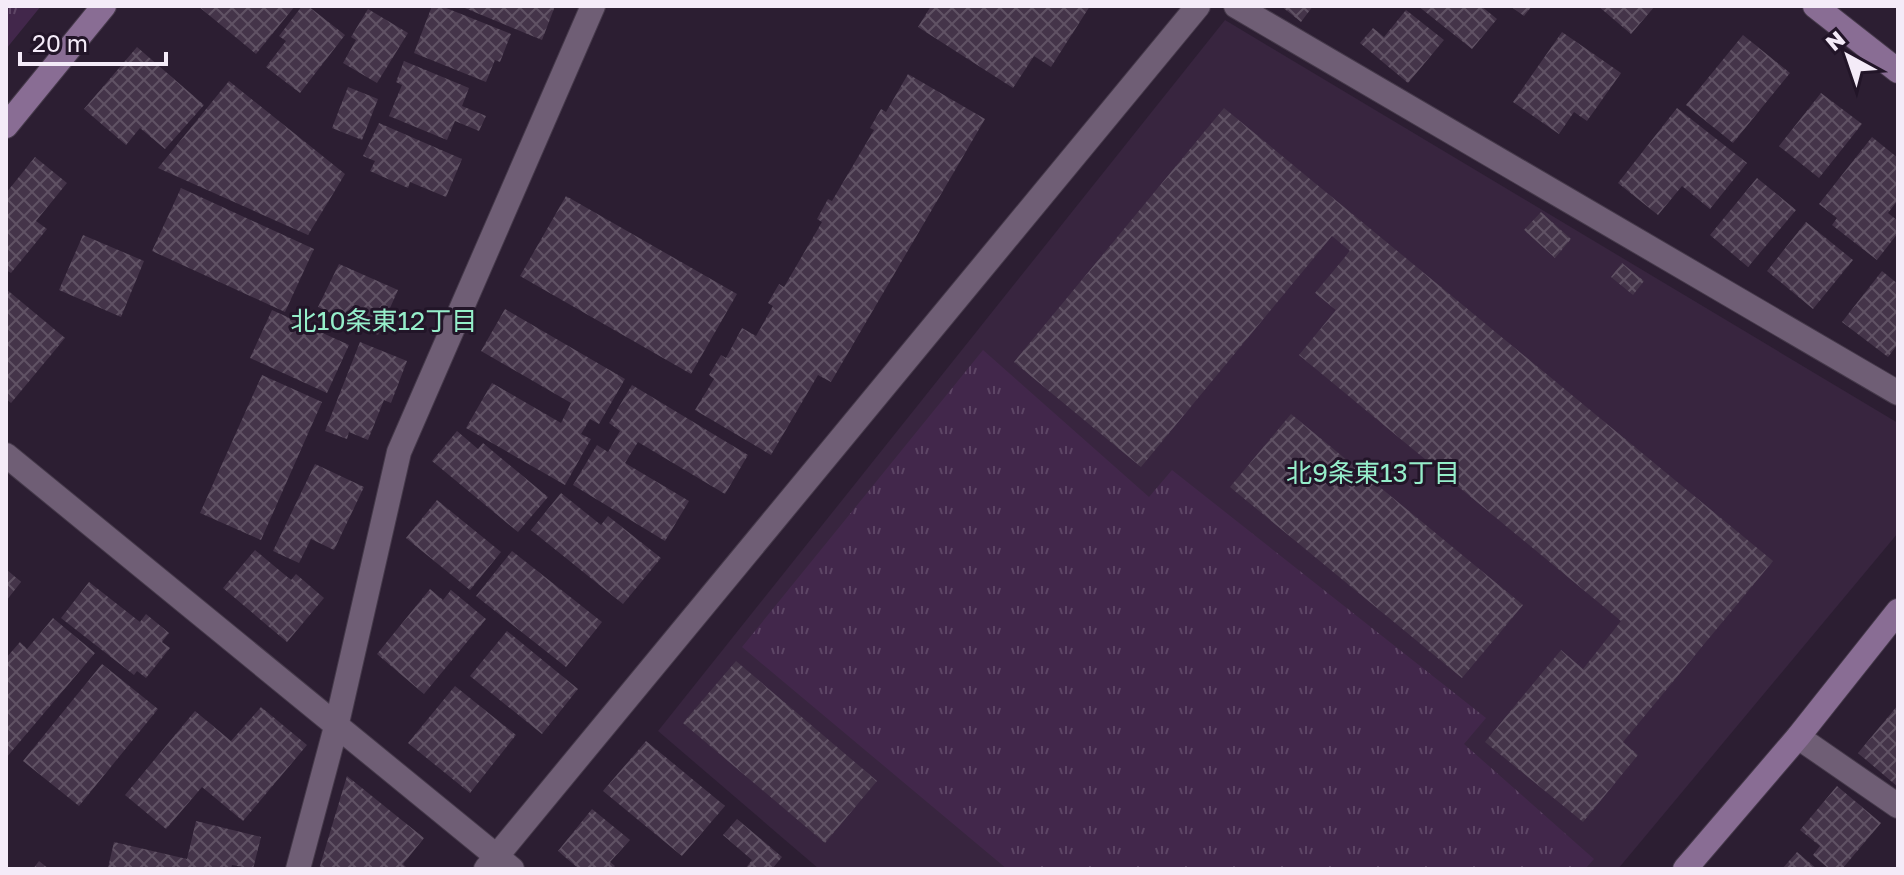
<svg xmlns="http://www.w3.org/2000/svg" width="1904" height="875" font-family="'Golos Text','Noto Sans JP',sans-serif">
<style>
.built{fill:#38253f}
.park{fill:url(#park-tufts)}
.building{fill:url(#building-cross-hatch)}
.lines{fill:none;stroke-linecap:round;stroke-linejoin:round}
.street-casing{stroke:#45394a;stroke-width:26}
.secondary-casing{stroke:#45394a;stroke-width:26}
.street{stroke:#6f5e75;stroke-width:24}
.secondary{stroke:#896d94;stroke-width:24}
.labels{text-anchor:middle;stroke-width:6;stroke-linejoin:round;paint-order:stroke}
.neighbourhood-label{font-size:26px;fill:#95eeca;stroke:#221528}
</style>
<defs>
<pattern id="park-tufts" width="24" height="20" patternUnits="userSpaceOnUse" patternTransform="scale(2)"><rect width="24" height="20" fill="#42274b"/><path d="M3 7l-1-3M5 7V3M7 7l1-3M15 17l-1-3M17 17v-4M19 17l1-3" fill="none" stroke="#5e4666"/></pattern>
<pattern id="building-cross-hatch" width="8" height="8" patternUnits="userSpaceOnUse" patternTransform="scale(2)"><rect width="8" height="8" fill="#443449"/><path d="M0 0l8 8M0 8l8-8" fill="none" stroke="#605264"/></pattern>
</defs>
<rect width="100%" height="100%" fill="#2c1e32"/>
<!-- built -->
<path class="built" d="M1225,20L1898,423V533L1618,869H819L658,731Z"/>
<!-- park -->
<path class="park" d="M6,6H41L6,49Z
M983,350L1149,497L1172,470L1486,718L1464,744L1594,859L1585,869H1007L742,647Z"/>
<!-- building -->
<path class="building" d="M198,6H295L256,54Z
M302,6H308L345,35L300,93L266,67L286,41L279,36Z
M432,6H441L511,34L500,62L495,60L486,82L414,53Z
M460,6H555L542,40Z
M931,6H1090L1051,67L1034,56L1013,88L918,27Z
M1281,6H1313L1301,22Z
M1418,6H1481L1497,19L1472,49Z
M1510,6H1532L1524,16Z
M1598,6H1655L1631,34Z
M368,9L408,33L377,83L343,63L356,40L351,37Z
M1406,10L1444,40L1408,83L1360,43L1373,28L1384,37Z
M1562,32L1621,73L1587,121L1574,112L1559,134L1513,102Z
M1743,35L1790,73L1733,143L1686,105Z
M137,47L204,105L165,149L140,128L126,145L84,109Z
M404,61L469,88L462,106L486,116L479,131L455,121L447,140L389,116L402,85L396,82Z
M908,74L985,119L831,382L818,375L771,455L695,410L714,379L709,375L721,355L726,358L742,328L756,336L773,306L768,303L779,284L784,287L822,222L817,219L828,199L832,201L874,130L870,128L881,109L886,112Z
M229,81L345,174L308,235L158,168Z
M348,87L378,99L362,140L332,128Z
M1821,93L1862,124L1819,178L1779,146Z
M1224,108L1773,561L1623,742L1638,755L1583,822L1485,742L1561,650L1583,669L1621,621L1299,355L1336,310L1315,293L1350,251L1332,236L1141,467L1014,362Z
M1677,108L1747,163L1710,209L1682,186L1658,215L1618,183Z
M379,123L462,159L446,197L410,182L408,188L370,171L375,161L363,156Z
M1872,137L1898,158V200L1888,213L1898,221V233L1877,260L1832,225L1837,218L1819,204Z
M35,157L67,183L36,221L47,229L11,273L6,270V193Z
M1757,178L1796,210L1748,267L1710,235Z
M181,188L314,249L285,312L152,251Z
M566,196L737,294L691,374L520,276Z
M1541,212L1571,239L1555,258L1524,230Z
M1806,222L1853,260L1813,309L1767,271Z
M83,235L144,261L121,317L59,290Z
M1622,263L1644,281L1633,295L1611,277Z
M339,264L398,290L378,335L318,307Z
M1882,271L1898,284V344L1888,357L1842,322Z
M6,289L65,338L11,403L6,399Z
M505,309L625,379L599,424L590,419L581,434L591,439L565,485L466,428L492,383L561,423L571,403L481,351Z
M272,310L349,345L327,393L250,358Z
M360,342L407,361L391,403L384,400L368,440L349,432L347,439L325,431Z
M262,375L322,402L261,540L200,513Z
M632,385L748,455L725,494L638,442L625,463L689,501L665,541L573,485L597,445L608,452L620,431L609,423Z
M1291,414L1523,605L1462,678L1230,487Z
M457,431L478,449L483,443L548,497L518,532L432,461Z
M315,464L364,487L334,550L311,539L299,563L273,551Z
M561,493L601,525L608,516L661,558L623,604L531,530Z
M437,500L501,552L470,590L406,538Z
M255,550L291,580L296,574L324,598L287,642L223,588Z
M512,551L602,622L566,667L476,596Z
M6,569L21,582L6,601Z
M89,582L140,622L146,614L169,633L162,642L170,648L146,678L137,671L134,675L61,618Z
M430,589L443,600L451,590L486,619L424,694L377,654Z
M53,618L95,653L6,758V658L20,642L27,649Z
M507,631L578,689L542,734L470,676Z
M736,661L877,781L825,843L683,723Z
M102,664L158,709L79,806L23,761Z
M455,686L516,735L470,793L408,743Z
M1898,705V787L1858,753Z
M261,707L307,745L243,821L202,787L166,829L125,795L195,711L231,741Z
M646,741L725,806L682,856L603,791Z
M347,776L424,838L403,864L408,869H319Z
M1837,786L1881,823L1842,869H1829L1813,855L1820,846L1800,830Z
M592,809L630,840L610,862L615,866L612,869H579L558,851Z
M737,819L782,857L772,869H745L752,860L723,835Z
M196,821L261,837L253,869L232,865L231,869L108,868L114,842L187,859Z
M1797,852L1817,869H1782Z
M39,861L49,869H33Z"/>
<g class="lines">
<defs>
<path id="street" d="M1236,6L1898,393
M6,455L512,869
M1798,737L1898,806
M298,869L337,723L399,452L593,6
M486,869L1198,6"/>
<path id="secondary" d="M1815,6L1898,71
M6,126L104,6
M1685,869L1798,737L1898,611"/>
</defs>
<!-- street casing -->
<use href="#street" class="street-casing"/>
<!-- secondary casing -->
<use href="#secondary" class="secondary-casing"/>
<!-- street -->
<use href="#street" class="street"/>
<!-- secondary -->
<use href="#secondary" class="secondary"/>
</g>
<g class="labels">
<!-- neighbourhood labels -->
<g class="neighbourhood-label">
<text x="384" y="330">北10条東12丁目</text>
<text x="1373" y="482">北9条東13丁目</text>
</g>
</g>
<!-- border -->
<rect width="1904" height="875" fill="none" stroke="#f4ebf8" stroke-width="16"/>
<!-- north arrow -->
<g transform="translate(1848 56) rotate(320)" stroke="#221528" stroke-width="6" paint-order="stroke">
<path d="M0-6L14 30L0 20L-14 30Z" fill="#f4ebf8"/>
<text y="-12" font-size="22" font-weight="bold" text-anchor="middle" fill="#f4ebf8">N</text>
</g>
<!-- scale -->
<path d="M20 52v12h146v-12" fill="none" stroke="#f4ebf8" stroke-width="4"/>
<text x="32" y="52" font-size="24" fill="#f4ebf8" stroke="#221528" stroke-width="6" paint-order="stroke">20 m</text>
</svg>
